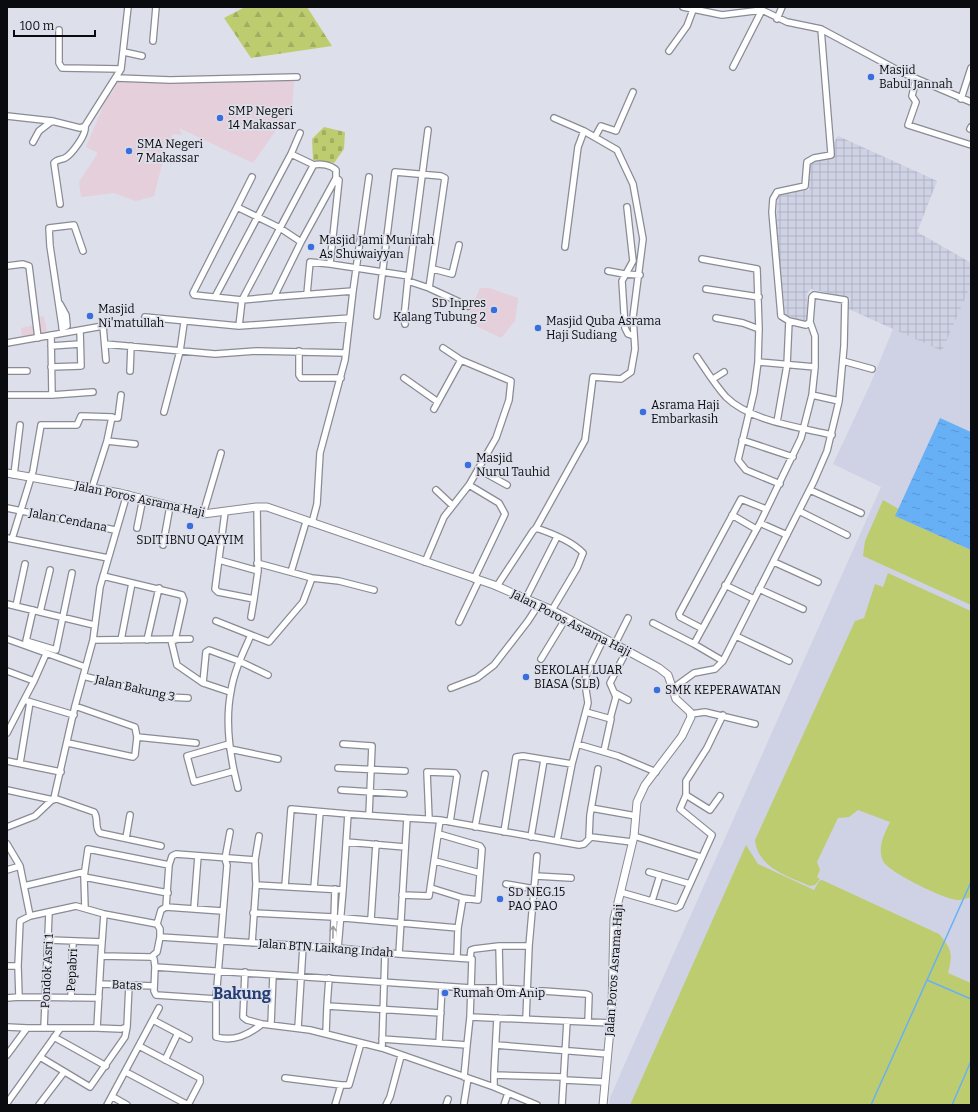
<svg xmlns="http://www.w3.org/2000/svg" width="978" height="1112" font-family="Bitter,serif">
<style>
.built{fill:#ced2e4}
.industrial{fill:url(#industrial-grid)}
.education{fill:#e5cfdb}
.green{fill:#becc70}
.forest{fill:url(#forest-firs)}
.cemetery{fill:url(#cemetery-stones)}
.water{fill:url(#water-ripples)}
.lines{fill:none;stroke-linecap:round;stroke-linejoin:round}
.stream{stroke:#68b0f6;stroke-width:1.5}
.minor-casing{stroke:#898b95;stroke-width:8}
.tertiary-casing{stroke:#898b95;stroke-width:9}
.minor{stroke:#fff;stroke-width:5.5}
.tertiary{stroke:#fff;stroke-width:7}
.oneway{stroke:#9d9d9f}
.poi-dot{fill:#396edd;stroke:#dddfea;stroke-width:1.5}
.labels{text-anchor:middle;stroke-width:3.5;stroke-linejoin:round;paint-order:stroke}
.poi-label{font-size:12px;fill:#0a0b0e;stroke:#dddfea;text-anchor:start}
.street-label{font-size:12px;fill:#0a0b0e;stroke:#dddfea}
.district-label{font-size:16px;font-weight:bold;fill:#233e75;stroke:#dddfea}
</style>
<defs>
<pattern id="industrial-grid" width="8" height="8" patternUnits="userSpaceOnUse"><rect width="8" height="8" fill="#ced2e4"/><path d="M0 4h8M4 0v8" fill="none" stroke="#b0b3c2"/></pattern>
<pattern id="forest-firs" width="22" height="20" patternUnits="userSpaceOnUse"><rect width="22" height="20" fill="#becc70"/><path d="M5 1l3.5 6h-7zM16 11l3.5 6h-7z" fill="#a2ae60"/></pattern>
<pattern id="cemetery-stones" width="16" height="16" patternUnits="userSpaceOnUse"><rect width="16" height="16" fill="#becc70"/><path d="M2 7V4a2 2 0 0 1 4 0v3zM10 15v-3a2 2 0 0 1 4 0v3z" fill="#a2ae60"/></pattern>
<pattern id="water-ripples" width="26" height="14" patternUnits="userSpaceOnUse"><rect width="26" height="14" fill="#68b0f6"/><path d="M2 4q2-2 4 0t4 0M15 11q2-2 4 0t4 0" fill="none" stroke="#5996d2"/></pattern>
</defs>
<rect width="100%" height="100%" fill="#dddfea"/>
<!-- built -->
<path class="built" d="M838,136L937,181L917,232L971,263V1105H609L610,1098L626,1061L881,487L833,464L870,385L893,329L847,308L851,298L811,289L807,293L808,318L806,321L785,314L776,224L778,194L809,190V163L813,160L834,158L833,144Z"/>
<!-- industrial -->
<path class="industrial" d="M838,136L937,181L917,232L971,263V284L942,351L847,308L851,298L811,289L807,293L808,318L806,321L802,322L785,314L776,224L778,194L809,190V163L813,160L834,158L833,144Z"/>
<!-- education -->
<path class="education" d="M117,81H294L292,108L253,163L179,128L182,135L173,134L166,149L154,196L136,201L114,193L81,197L79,182L98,153L86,147L107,97L113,92Z
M480,288H489L518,298L515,321L501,338L466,321Z
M44,316L47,333L22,338L21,328L39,324L38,317Z"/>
<!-- green -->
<path class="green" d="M883,500L899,509L896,516L971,550V605L863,556L865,541Z
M888,573L971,611V897C967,898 963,900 959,900C947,901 888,872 883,861C877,847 884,835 890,822L858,810L849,817L838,818L817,862L820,870L817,877L820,879L815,885L810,886C788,876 758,868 755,840L855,621L864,618L875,584L883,587Z
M746,845L758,864L814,890L819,881L822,880L939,934C952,949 953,954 948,973L971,983V1105H630Z"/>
<!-- forest -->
<path class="forest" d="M245,7H307L332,46L251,58L224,18Z"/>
<!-- cemetery -->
<path class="cemetery" d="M324,127L345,132L344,149L334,163L313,160L312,139Z"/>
<!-- water -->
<path class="water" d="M940,418L971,432V550L895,516Z"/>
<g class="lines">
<!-- stream -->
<path class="stream" d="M927,980L971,999
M871,1105L971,882
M952,1105L971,1061"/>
<defs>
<path id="minor" d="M683,7L722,15L762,10L787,22L821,29
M777,19L782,7
M59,30V63L62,68L121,69
M153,41L156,7
M669,51L687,26L693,10
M124,52L142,56
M733,67L762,10
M117,78L170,80L297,77
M916,79L912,96L916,102L908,125L971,145
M961,99L971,68
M7,116L52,121L80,128L85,126L121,69L128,7
M554,118L584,131
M970,129L971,127
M595,137L601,126L616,131L633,92
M33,142L39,131L52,121
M291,154L300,133
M336,178L339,180L330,264L409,276L428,130
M60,204L54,163C57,159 61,160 65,158C72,154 87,134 85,126
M237,207L252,177
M627,207L633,261L622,281L625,328L628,334L634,336
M301,242L336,178V170C331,165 321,163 313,165
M702,259L757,269L759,329
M7,266L23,264L29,266L38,338
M433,269L452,274L459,245
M608,271L624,274L640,275
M429,288L468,306
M706,289L759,297
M307,294L310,262L330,264
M215,297L291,154L312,164L313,166L280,228L237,207L193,293L194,295L242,300L274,297
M60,304L66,315L67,326L62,328
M377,316L395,172L441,176L445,178L429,288L408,281
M145,317L239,326L350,318
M716,318L743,323L759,329L758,362L815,367
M405,324L404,318L408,278
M239,326L242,300L280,228L301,242L274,297L353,291L369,177
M63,333L50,246L49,228L74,225L83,251
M7,343L103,326L106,360
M105,344L215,354L257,351L346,353
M51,346L80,344
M443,348L461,360
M299,351V375L301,378H341
M697,357C706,370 715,385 726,397C750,421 799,427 832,435
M843,361L872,369
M758,362L754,392L738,460L746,470L780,484
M51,367L81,366L80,330
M7,371H27
M130,371L131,346
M404,378L438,402
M713,379L724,372
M7,395H52L51,335
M52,395L93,392
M812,395L839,401
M164,412L180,351L184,323
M112,418H118L121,395
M777,422L787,365L789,321
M742,440L793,457
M107,441L135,444
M478,469L507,485
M14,475L20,425
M469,485L499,503L505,514L474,579
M436,490L452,505
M810,490L861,513
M7,508L115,530
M799,511L847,535
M225,512L215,589L218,592L254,599L258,571L257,507
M203,514L221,453
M732,515L756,529
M312,523L317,504L320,453L345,360L353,291
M760,523L787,535
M137,528L143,498
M536,528L585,440L593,377L621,379L631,372L635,349L633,317L643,239L633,184L617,150L584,131L578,147L565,247
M7,538L108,558
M12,539L33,471L41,425H77L81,416L112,417L107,441L92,488
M163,545L170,506
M219,560L258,571
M425,562L444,517L469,485L496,438L509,400L511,381L461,360L434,409
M774,562L818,582
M257,563L312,578L339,581L374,590
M291,572L306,522
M103,576L182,595L184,600L175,640
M725,585L754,599
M497,586L533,531L536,528C551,533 572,541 583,553L577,568L552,610
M759,589L803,609
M526,598L557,537
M7,604L94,625
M16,606L25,564
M33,610L26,641L56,650L72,573
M40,612L50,570
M251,617L254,599
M216,621L269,642L303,602L312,578
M459,622L479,580
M653,623L694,644
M701,628L680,617L679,614L741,499L766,509
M736,636L789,661
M7,639L85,667
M93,640L190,639
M121,640L132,583
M147,640L159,588
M171,640L177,665L203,683L230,692
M615,644L628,618
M541,659L566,618
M723,661L694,644L760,523L801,438L812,395L815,367V336L810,322
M7,671L34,681L24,700L74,715
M83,676L166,697L188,698
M34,681L46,654
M203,683L206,652L209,650L239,661L268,675
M451,688L477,678L494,665L528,621L539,604
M672,689L694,673L715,669L723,661L814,481L827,451L839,401L844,346L845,300L814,295L812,297L810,322L806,325L789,321L781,316L772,212L773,199L777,192L805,186L807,162L814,158L831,155V153L821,29L903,73L971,102
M615,693L628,700
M75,706L135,727L137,737L196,743
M586,712L611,719L604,751
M691,714L705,712L755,724
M610,719L616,697L610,683L627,650
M7,733L24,700
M68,743L133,757L135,755L137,737
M229,744L187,756L194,782L234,771C229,747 226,716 231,691C234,671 243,653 251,635
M343,744L372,746L369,815
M577,744L618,756L656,772
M230,749L278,759
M7,761L61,772
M20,763L30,702
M338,768L405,771
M234,771L238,788
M7,790L53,800
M341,790L404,794
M686,795L710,810L720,796
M54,798L94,812C99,818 94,828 100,833L161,846
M591,808L636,816
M429,819L427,772L455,773L457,776L450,822
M7,827L35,816L54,798L75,706L93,640L100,587L127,494
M475,827L485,774
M230,832L225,859L227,865L216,999V1037C234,1042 248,1035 262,1024L310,1030L382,1048L494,1087L537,1105
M504,832L516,757L523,756L572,764L588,703L585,683L586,675L604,638
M439,834L480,846L482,849L478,900L463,898L458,928L457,957
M634,836L701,857
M531,837L544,760
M589,837L590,815L598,769
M126,838L130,815
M557,841L572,764
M346,842L405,847
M7,844L20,866L30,916L76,906L104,914L157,924L160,929V937
M435,861L480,873
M169,865L166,907L222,911
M7,870L20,866
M649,872L690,884
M536,876L571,878
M84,877L168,893
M506,884L535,889
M256,885L343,890L348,814L407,818
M24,886L84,872
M285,886L291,809L348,814
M314,888L320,812
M431,888L463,898
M620,892L676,908L680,906L712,835L680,809L686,795V781L707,748L723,715
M402,895L429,896L440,820
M652,901L660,875
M85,908L84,877L88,849L169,865L172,856L176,854L255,860
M194,908L198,856
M253,913L333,917L458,928
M371,919L376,844
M157,924L161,910L166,907
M49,940L102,942
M252,943L256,885L255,860L259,836
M333,948L335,889
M338,948L343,890
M399,954L472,959L470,1017L611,1023
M101,956L104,914
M151,957L154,959L155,967L471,988H500L499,946
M470,959L471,950L474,949L499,946H529
M7,966H18L20,921L30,916
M155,967L154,991L156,995L216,999
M245,972L243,1017L247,1020L262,1024
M329,978L327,1006L441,1013
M100,984L154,986
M500,988L586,994L589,995L588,1022
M19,997L99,998
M7,998L19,997L18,966
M71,998L73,942
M497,1018L494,1075L564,1077
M526,1019L529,946L537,856
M153,1020L189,1039
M271,1024L273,975
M7,1027L27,1028
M44,1028L49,913
M97,1028L121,1029L127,1027L129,985
M298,1028L303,946
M326,1033L327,1006
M54,1037L106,1066
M382,1039L467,1045L470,1017
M439,1043L442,986
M496,1045L608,1054
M139,1046L200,1078V1082L188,1105
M382,1048L385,953
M7,1055L27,1028H97L101,956L151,957L157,952L160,937L338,948L399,954L407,818L440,820L579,845L584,844L591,837L632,842
M40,1057L90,1087L125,1037L127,1027
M165,1060L178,1033
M126,1072L188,1105
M464,1077L467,1045
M285,1078L341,1085H349L361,1043
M564,1080L605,1082
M494,1087V1075
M113,1097L127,1105
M7,1103L60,1029
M464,1103L468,1078
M39,1105L64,1072
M107,1105L159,1008
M335,1105L341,1085
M386,1105L390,1097L401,1056
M446,1105L448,1099
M504,1105L508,1093
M562,1105L567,1021"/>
<path id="tertiary" d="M7,473L120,493L203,514L257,507H267L494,585L552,610L659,668L668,675L676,699L690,712L691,717L682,736L645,785L637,802L634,836L614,919L612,1008L603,1105"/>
</defs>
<!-- minor casing -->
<use href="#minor" class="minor-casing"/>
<!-- tertiary casing -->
<use href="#tertiary" class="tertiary-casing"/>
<!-- minor -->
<use href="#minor" class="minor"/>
<!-- tertiary -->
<use href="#tertiary" class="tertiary"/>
</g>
<!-- one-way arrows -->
<defs><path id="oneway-shaft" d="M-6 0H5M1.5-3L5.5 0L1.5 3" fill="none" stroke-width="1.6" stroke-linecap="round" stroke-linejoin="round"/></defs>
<use class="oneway" href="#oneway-shaft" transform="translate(333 932) rotate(-89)"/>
<!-- markers -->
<g class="poi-dot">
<circle cx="871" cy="77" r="4"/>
<circle cx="220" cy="118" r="4"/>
<circle cx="129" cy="151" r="4"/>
<circle cx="311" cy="247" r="4"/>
<circle cx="494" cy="310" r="4"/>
<circle cx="90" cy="316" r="4"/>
<circle cx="538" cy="328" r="4"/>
<circle cx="643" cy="412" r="4"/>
<circle cx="468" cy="465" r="4"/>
<circle cx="190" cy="526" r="4"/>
<circle cx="526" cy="677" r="4"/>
<circle cx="657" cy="690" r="4"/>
<circle cx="500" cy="899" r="4"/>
<circle cx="445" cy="993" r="4"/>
</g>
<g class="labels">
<!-- poi labels -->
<g class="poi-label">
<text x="879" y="74">Masjid<tspan x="879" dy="14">Babul Jannah</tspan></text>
<text x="228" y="115">SMP Negeri<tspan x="228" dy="14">14 Makassar</tspan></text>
<text x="137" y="148">SMA Negeri<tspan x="137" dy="14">7 Makassar</tspan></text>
<text x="319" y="244">Masjid Jami Munirah<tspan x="319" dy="14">As Shuwaiyyan</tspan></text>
<text x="486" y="307" text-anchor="end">SD Inpres<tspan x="486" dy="14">Kalang Tubung 2</tspan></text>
<text x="98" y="313">Masjid<tspan x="98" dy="14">Ni'matullah</tspan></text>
<text x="546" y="325">Masjid Quba Asrama<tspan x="546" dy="14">Haji Sudiang</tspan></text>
<text x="651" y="409">Asrama Haji<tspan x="651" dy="14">Embarkasih</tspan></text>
<text x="476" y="462">Masjid<tspan x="476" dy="14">Nurul Tauhid</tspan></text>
<text x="190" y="544" text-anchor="middle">SDIT IBNU QAYYIM</text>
<text x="534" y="674">SEKOLAH LUAR<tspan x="534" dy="14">BIASA (SLB)</tspan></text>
<text x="665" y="694">SMK KEPERAWATAN</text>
<text x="508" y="896">SD NEG.15<tspan x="508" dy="14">PAO PAO</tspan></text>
<text x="453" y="997">Rumah Om Anip</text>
</g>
<!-- street labels -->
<g class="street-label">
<text transform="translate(140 499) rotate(12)" y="4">Jalan Poros Asrama Haji</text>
<text transform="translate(68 520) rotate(11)" y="4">Jalan Cendana</text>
<text transform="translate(571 623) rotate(27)" y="4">Jalan Poros Asrama Haji</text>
<text transform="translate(135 688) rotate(13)" y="4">Jalan Bakung 3</text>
<text transform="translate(326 948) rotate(4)" y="4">Jalan BTN Laikang Indah</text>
<text transform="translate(72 970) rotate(-87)" y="4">Pepabri</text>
<text transform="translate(614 970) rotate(-86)" y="4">Jalan Poros Asrama Haji</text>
<text transform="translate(47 971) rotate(-87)" y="4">Pondok Asri 1</text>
<text transform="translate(127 985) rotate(3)" y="4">Batas</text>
</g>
<!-- district labels -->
<g class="district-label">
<text x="242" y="999">Bakung</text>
</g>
</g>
<!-- border -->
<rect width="978" height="1112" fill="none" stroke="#0a0b0e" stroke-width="16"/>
<!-- scale -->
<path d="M14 30v6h81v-6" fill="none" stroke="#0a0b0e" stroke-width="2"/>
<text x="20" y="30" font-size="12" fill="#0a0b0e" stroke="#dddfea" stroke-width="3" paint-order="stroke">100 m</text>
</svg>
